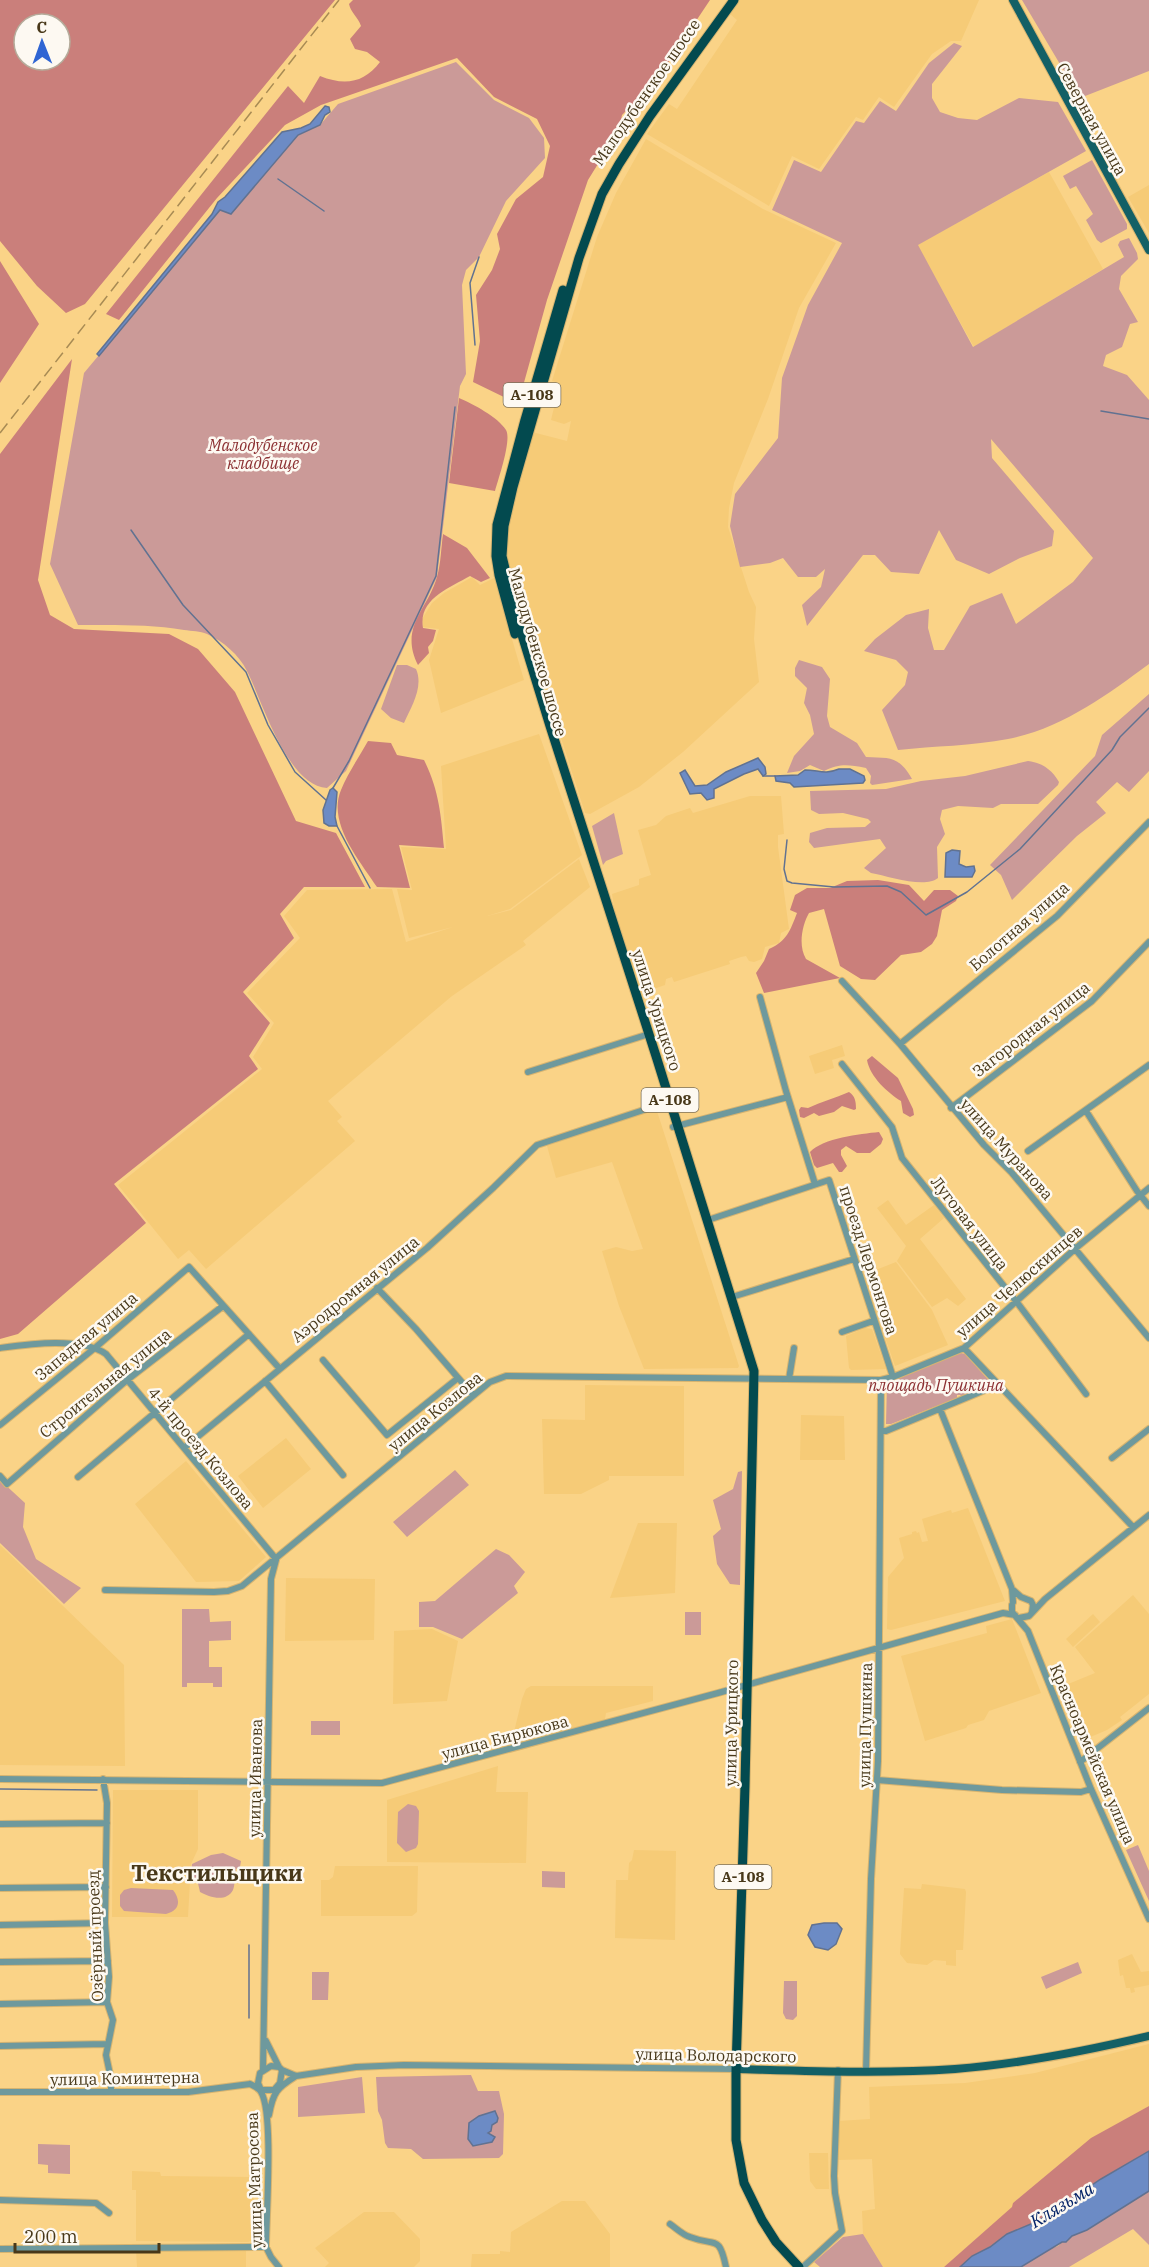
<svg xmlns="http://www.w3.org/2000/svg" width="1149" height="2267" font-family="'IBM Plex Serif',serif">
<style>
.built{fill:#f6cb77}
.green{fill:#cb9a98}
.forest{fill:#ca7f7b;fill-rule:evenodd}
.water{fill:#6c8bc5;stroke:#617291;stroke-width:1.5}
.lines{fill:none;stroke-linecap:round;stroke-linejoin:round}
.stream{stroke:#617291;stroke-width:1.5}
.minor-casing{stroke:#d6b471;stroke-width:8}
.major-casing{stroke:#d6b471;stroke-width:10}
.highway-casing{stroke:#d6b471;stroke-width:11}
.minor{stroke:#6e999d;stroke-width:6}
.major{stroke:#136066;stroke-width:8}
.highway{stroke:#034a4f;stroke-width:9}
.rail{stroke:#a88b54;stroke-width:1.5;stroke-dasharray:12 6;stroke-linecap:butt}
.labels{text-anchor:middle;stroke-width:5;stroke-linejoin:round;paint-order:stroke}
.shield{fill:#fdf9f2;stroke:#7e725a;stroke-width:1.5}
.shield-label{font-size:15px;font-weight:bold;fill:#483819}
.street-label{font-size:16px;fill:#483819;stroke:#fdf9f2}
.park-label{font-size:16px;font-style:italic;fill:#8c3032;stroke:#fdf9f2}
.water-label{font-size:18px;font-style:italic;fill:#032266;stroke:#fdf9f2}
.district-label{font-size:22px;font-weight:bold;fill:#483819;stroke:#fdf9f2}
</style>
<rect width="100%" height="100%" fill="#fad387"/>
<!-- built -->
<path class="built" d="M740,0H979L961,41H951L932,54L894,107L879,97L863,120L856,117L819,169L792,156L769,206L647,134L669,104L677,109L737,20L730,14Z
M646,139L763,209L836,243L799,308L768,399L734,483L729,508L728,527L749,592L756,607L754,639L759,682L683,752L639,787L590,814L585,813L515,594L508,565L506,542L509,515L532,432L567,441L571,421L564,424L551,420L560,383L552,381L597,237L616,193Z
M1049,172L1103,269L974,347L917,245Z
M1149,185V233L1128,197Z
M472,577L480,585L494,578L524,680L441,713L429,660L439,629L423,627L422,619L432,603L444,593Z
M539,734L582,855L510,909L487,916L511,910L579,859L590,887L523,941L526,945L452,996L328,1101L342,1117L337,1121L355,1141L206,1269L189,1250L178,1259L118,1185L262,1069L253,1057L274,1023L247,993L300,938L284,916L307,890L392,889L406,942L453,927L409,938L397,889L412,890L401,847L446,849L441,766Z
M750,796H781L784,834L778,835V847L789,929L781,933L779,943L765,947L762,959L754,962L749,961L746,956L741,957L729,961L730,964L674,982L672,977L666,979L665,985L642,993L615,913L612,894L639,885V879L651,875L638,830L656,825L666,816L690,808L693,813Z
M842,1045L845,1056L832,1060L834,1068L815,1074L809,1056Z
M656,1108L739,1366L738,1368L644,1369L619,1306L602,1251L616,1247L632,1251L643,1249L612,1162L556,1178L547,1146Z
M888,1200L906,1225L934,1205L944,1218L920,1239L966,1299L958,1306L947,1298L932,1307L897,1261L906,1246L877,1208Z
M896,1262L932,1310L948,1345L895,1366L863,1275Z
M865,1328L872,1329L886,1369L851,1370L849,1368L846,1336Z
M585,1385L684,1386V1476H609V1480L581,1494H544L542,1419L585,1420Z
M801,1415L844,1416L845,1460H800Z
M286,1438L311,1469L263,1508L238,1476Z
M186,1461L266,1557L239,1581L196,1582L135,1504Z
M968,1508L1005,1601L891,1630L887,1629L888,1577L904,1558L899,1538L912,1534V1532L916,1531L917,1533L919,1532L922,1542L928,1541L922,1519L951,1510L952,1513Z
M638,1523H677L675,1593L610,1598Z
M0,1545L124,1665L125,1766L0,1765Z
M286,1578L375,1579L374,1640L285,1641Z
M1133,1595L1149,1614V1694L1120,1717L1122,1720L1107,1730L1081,1741L1061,1687L1095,1673L1075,1647Z
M1093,1614L1100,1622L1073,1647L1066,1639Z
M1012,1619L1041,1693L989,1711L984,1720L968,1725L966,1728L925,1741L901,1656L987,1633L986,1626Z
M432,1629L458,1641L447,1701L393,1704L394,1631Z
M531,1686H653V1701L606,1713L605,1719L515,1743L513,1736L522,1699L526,1689Z
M498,1766L496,1792H528L526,1863L387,1862V1800Z
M113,1790H198V1849L191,1864L188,1917H112Z
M634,1850L676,1851L675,1940L615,1938L616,1880H628L629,1863L632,1860Z
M335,1866H418L417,1912L412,1916H321V1880H329L333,1877Z
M922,1884L965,1889L966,1892L963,1950H956V1966L946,1965V1961L934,1960L927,1965L907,1963L900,1954L904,1888L921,1889Z
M1132,1954L1141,1972L1149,1971V1985L1134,1988L1135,1992L1131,1993L1130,1988H1126L1123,1975L1120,1976L1118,1960Z
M1149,2044V2106L1091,2139L1013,2203V2207L944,2267H883L863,2234L862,2211L875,2209L872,2159L838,2160V2121L870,2119L869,2087L965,2083L1035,2073Z
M809,2153H828L829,2189H816L810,2181Z
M132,2171L160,2172L161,2176L253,2177L254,2240L248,2242L136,2241V2190H132Z
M562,2201H585L610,2234V2267H471L472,2254H500V2251L510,2252L511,2232Z
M364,2212H394L420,2239V2261L414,2267H325L329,2263L315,2248Z
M136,2250H246V2267H137Z"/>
<!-- green -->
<path class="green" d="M1022,0H1149V71L1080,98Z
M954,43L962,46L932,84V98L940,112L958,118L977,120L1019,98L1058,102L1086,151L918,245L973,347L1124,257L1118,245L1120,241L1129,238L1137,253L1138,259L1121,276L1119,289L1138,322L1130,324L1122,347L1106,355L1103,366L1127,375L1149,400V664C1107,695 1061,729 1008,739C972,746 934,746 898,750L882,710L905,685L908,672L896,660L864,651L875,639L906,615L929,609L928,628L934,650H944L970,606L1002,593L1016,624L1073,582L1093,558L991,439L992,458L1054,531L1052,546L1020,558L989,574L956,560L939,530L919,574L891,572L875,555H863L807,626L802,605L821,587L825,569L816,577H798L783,558L770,563L740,567L730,526L735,494L778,438L782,378L808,305L842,243L772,210L794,160L821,172L856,121L864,123L880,101L896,111L929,63Z
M456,62L494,100L529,118L544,138L545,158L506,201L479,257L466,270L462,285L466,374L460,386L437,577L346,771L327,788C287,786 262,700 247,671C239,655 223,641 207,634C200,631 192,631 184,630C149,624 114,625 78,625L50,564L84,373L220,210L231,214L298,135L320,125L338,104Z
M1092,160L1127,224V229L1101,243L1097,240L1086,220L1093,214L1076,186L1070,189L1063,176Z
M799,660L822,667L830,679L827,716L830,727L857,743L866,757C890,758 899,756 912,779L872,785L870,783L871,776L866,768C848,765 841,763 824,771L810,765L800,771L787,773L794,756L814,734L810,715L804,703L807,688L795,676V668Z
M397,665H407L416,669C424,687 411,707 404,723L391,718L381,709Z
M1149,694V771L1129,792L1117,782L1096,802L1106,813L1077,836L1012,900L1001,875L990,865L1095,756L1102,735Z
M1028,761C1043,763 1052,770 1059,782L1058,785L1038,804H1001L993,808L958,806L942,810L940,819L945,834L937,847L938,878C925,889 888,876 871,873L864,868L886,848L880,839L814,848L809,842L810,833L827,828L865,827L871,822L868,819L843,813L819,814L811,810L810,791L886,789L921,781L965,776Z
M614,813L623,854L606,861L603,865L592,826Z
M961,1353L965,1354L992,1384L962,1397L960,1395H957V1398L891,1424H886L887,1382Z
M455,1470L469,1485L407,1537L393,1522Z
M742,1471L740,1585L730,1584L717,1564L713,1536L721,1529L713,1500L733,1489L738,1472Z
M0,1480L25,1503L23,1527L36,1559L81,1588L64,1604L0,1543Z
M496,1549L509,1555L525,1572L514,1586L518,1593L462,1639L433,1627H419V1602L435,1601Z
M182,1609H209L210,1622L231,1621V1640L209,1641V1667H222V1687H213V1683H187V1687H182Z
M685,1612H701V1635H685Z
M311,1721H340V1735H311Z
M408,1804L416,1806L419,1811L418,1844L416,1848L406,1852L397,1843L398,1812Z
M1138,1845L1149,1871V1901L1126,1850Z
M223,1853L241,1861L240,1867L236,1869C235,1875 235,1885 233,1890C226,1903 209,1897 200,1892L197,1879L191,1876L192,1864L211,1855Z
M542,1871L565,1872V1888L542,1887Z
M131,1888L173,1890C181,1900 180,1911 166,1914L124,1911L120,1906V1895L124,1890Z
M1078,1962L1082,1973L1046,1989L1041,1977Z
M312,1972H329L328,2000H312Z
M784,1981H797V2016L793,2020L786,2019L783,2013Z
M471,2075L478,2091H499L504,2114L503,2154L499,2158L423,2159L411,2149L388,2148L385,2143L382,2120L378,2111L376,2077Z
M362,2077L365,2113L298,2117V2087Z
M38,2144L70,2145V2174L48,2173V2165L38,2164Z
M1149,2191V2245L1133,2229L1069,2267H1021L1044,2251L1058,2246L1062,2242H1067L1072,2236L1087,2230Z
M863,2234L883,2267H820L814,2262L843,2237Z"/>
<!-- forest -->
<path class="forest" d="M0,0H335L85,304L66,313L37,286L0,241ZM24,24H60V60H24Z
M353,0H710L658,78L622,115L619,130L588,180L547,300L518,404L473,382L480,341L476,295L492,270L500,249L497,234L516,199L543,177L550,146L537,119L494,97L457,58L321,105L285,125L217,198L119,320L106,314L288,86L304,103L320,76C345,86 364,83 380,62L367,52L355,49L350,39L361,26C358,17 351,13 349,4Z
M0,261L39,324L0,383Z
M72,359L38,580L50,615L74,629L169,634L198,649L235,692L296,821L336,833L365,887H304L280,914L294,938L243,992L270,1023L249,1056L258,1069L114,1184L146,1223L18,1334L0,1339V454Z
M459,398C473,404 498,417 506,430C512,440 498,480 495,491L449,483Z
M443,534L467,548L490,578L481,582L470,576C449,588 418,599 423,628L436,630L433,641L428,647L429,653L418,665C399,627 427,611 437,577C441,563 441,548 443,534Z
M368,741L391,743L397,755L424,760C439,790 441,815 444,848L399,845L410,888L377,887C360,861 327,823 341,790C348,773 359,757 368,741Z
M878,880L909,885L924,901L934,890H950L958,896L956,901L942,910L937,936L932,944L921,952L901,955L875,980L861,979L840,966L824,909L809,913C802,925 798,946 806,959L840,978L764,993L756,973L764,961L769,949C787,941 790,931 797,913L790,910L795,895L807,888H830L847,881Z
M872,1056L898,1078L913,1109L914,1115L910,1117L903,1113L901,1101C888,1093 870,1077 867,1060Z
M849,1092C855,1096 856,1101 856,1109L854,1110L842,1106L834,1112L819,1116L814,1113L804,1118L800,1117L799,1110L801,1107L808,1108C821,1102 835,1098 849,1092Z
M879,1132L883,1139L881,1144L870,1153H857L846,1146L841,1150V1155L847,1166L842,1172H839L833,1163L817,1168L814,1165L810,1152C823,1138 860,1134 879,1132Z
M1149,2106V2151L1101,2179L1038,2221L1007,2234L990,2247L972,2256L960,2267H944L1012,2207L1013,2203L1091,2138Z"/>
<!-- water -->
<path class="water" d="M325,106L329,107L330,112L325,115L320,125L298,135L231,214L220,210L99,356L97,354L212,214L218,202L225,197L282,132L301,128L310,124Z
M758,758L765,767L766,774L763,776L758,769L744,774L714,789V798L707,800L701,793L690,794L680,773L685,770L695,786L707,785L726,772Z
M839,769H850L864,776L865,780L863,783L794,787L790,783L776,781L775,776L798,775L805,770C819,770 824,775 839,769Z
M333,788L337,792L335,817L337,826H329L324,823L323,810L330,790Z
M952,850L960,851L959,864L966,867L974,866L975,871L972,877H945L946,853Z
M824,1923H837L842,1929L836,1944L828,1950L815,1947L808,1935L812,1925Z
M495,2111L498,2118L497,2122L492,2125L491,2131L488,2133L495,2137L492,2142L473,2146L468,2139L469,2123L479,2116Z
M1149,2151V2191L1087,2230L1072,2236L1066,2242H1062L1021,2267H960L972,2256L990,2247L1007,2234L1038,2221L1101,2179Z"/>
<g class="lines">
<!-- stream -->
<path class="stream" d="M278,179L324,211
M475,345L470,283L479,257
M1101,411L1149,419
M131,530L183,605L246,672L268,725L295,772L326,800
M763,776H775
M333,788L349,761L436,576L455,407
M337,826L370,888
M787,840L784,869L787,881L792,883L834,887L887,886L901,892L926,915L967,892L1020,849L1112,750L1120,737L1149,708
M0,1789L97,1790
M249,2018V1945"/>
<defs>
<path id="minor" d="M842,981L900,1044L984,1145L1012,1173L1149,1338
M760,997L786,1091L815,1184
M900,1044L1057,916L1149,822
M842,1064L892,1127L902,1158L1019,1305L1086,1394
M528,1072L649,1034
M951,1108L1092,1001L1149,942
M1086,1111L1137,1191L1149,1206
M673,1127L788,1097
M1028,1151L1149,1065
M708,1220L829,1180L893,1377
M377,1288L416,1329L473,1395
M732,1297L854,1259
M842,1332L873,1321
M0,1348C30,1344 81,1337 106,1354L276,1559
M964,1348L1133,1527
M323,1360L387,1435L458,1378
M789,1379L794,1348
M265,1381L343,1475
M940,1409L1012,1589L1013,1602
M0,1425L96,1347L189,1267L280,1369
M881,1431H886L997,1385
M184,1448L427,1248L493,1188L537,1145L665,1103
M1112,1458L1149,1429
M0,1476L7,1484L127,1380L223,1306
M78,1477L249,1334
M1012,1589L1021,1597L1031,1601L1033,1605L1032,1612
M105,1590L214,1592L228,1591L242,1586L490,1382L506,1376L881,1380L893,1377L964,1348L1076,1248L1149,1188
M1012,1605V1612L1028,1631L1091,1789L1149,1919
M1019,1618L1029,1616L1045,1599L1149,1515
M1080,1762L1149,1708
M0,1779L382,1783L718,1693L1003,1613L1015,1615
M103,1779L107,1803L105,1923L109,1977L107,2002L113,2020L106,2055L111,2079V2092
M877,1780L1002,1790L1081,1792L1091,1789
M0,1824L107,1823
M0,1888L106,1887
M0,1925L105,1923
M0,1962L108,1961
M0,2004L107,2002
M266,2041L279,2067
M0,2046L107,2044
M271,2066L279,2067L282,2070L280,2083L274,2090H261L258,2083L260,2073Z
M263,2070L271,1579L276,1560
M282,2070L296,2076L356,2067L404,2065L736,2069
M866,2071L871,1879L878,1761L881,1380
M250,2084C254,2086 259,2088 261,2092C274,2113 266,2218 266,2247L271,2257L279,2267
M0,2092H188L250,2084
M269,2115C273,2092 277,2088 296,2076
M0,2200L96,2203L109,2213
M670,2224C676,2228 683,2235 690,2237C716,2247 719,2234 726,2267
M0,2249L266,2247
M803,2267L842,2231L835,2193L834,2176L838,2070"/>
<path id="major" d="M1013,0L1149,250
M736,2069C809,2071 883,2074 955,2069C1020,2064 1086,2051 1149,2036"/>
<path id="highway" d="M734,0L650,116L619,164L602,194L579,258L513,487L504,526L502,556L518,622L550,726L656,1056L754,1371L745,1786L736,2069V2140L744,2183L762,2220L776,2242L799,2267
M515,634L499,575L496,556L497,525L525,420L563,290"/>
</defs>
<!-- minor casing -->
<use href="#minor" class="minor-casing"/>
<!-- major casing -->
<use href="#major" class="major-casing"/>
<!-- highway casing -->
<use href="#highway" class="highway-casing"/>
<!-- minor -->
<use href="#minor" class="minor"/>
<!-- major -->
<use href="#major" class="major"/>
<!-- highway -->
<use href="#highway" class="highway"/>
<!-- rail -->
<path class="rail" d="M0,433L339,0"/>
</g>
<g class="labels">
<!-- shield labels -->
<g class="shield">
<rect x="503.5" y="383" width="57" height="24" rx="4.5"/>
<rect x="641.5" y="1088" width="57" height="24" rx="4.5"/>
<rect x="714.5" y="1865" width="57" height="24" rx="4.5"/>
</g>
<g class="shield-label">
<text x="532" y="400">А-108</text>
<text x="670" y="1105">А-108</text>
<text x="743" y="1882">А-108</text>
</g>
<!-- street labels -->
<g class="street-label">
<text transform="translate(646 92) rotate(-55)" y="6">Малодубенское шоссе</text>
<text transform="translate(1092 119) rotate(61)" y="6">Северная улица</text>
<text transform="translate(538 652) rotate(74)" y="6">Малодубенское шоссе</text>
<text transform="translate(1019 926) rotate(-41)" y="6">Болотная улица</text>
<text transform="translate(657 1010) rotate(72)" y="6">улица Урицкого</text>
<text transform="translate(1031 1029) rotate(-38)" y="6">Загородная улица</text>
<text transform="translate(1007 1149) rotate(48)" y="6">улица Муранова</text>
<text transform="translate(970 1223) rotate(52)" y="6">Луговая улица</text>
<text transform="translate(869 1260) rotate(72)" y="6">проезд Лермонтова</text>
<text transform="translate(1019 1281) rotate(-41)" y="6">улица Челюскинцев</text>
<text transform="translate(355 1289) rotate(-39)" y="6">Аэродромная улица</text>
<text transform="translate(86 1336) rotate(-40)" y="6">Западная улица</text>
<text transform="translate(105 1383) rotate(-39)" y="6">Строительная улица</text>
<text transform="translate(435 1411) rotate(-39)" y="6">улица Козлова</text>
<text transform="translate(201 1448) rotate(50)" y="6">4-й проезд Козлова</text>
<text transform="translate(731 1723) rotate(-89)" y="6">улица Урицкого</text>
<text transform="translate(865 1725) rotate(-89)" y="6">улица Пушкина</text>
<text transform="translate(505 1737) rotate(-15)" y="6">улица Бирюкова</text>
<text transform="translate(1093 1754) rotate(67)" y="6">Красноармейская улица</text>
<text transform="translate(255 1778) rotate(-89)" y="6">улица Иванова</text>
<text transform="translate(95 1936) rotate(-92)" y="6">Озёрный проезд</text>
<text transform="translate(716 2055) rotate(1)" y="6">улица Володарского</text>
<text transform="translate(125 2078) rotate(-1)" y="6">улица Коминтерна</text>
<text transform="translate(254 2180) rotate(-92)" y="6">улица Матросова</text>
</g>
<!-- park labels -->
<g class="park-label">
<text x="263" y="451">Малодубенское<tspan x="263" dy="18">кладбище</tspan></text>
<text x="936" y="1391">площадь Пушкина</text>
</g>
<!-- water labels -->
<g class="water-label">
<text transform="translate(1062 2205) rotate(-31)" y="6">Клязьма</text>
</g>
<!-- district labels -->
<g class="district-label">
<text x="217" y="1881">Текстильщики</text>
</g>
</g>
<!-- north arrow -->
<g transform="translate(42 42) rotate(359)"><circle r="28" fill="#fdf9f2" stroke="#b5ac9b" stroke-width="1.5"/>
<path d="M0-4.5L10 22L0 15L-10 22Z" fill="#2f65d3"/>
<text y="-9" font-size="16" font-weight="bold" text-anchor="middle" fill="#483819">С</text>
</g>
<!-- scale -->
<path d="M15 2243v9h144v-9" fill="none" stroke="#483819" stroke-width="3"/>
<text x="24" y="2243" font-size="18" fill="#483819" stroke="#fdf9f2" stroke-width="4.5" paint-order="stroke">200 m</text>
</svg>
